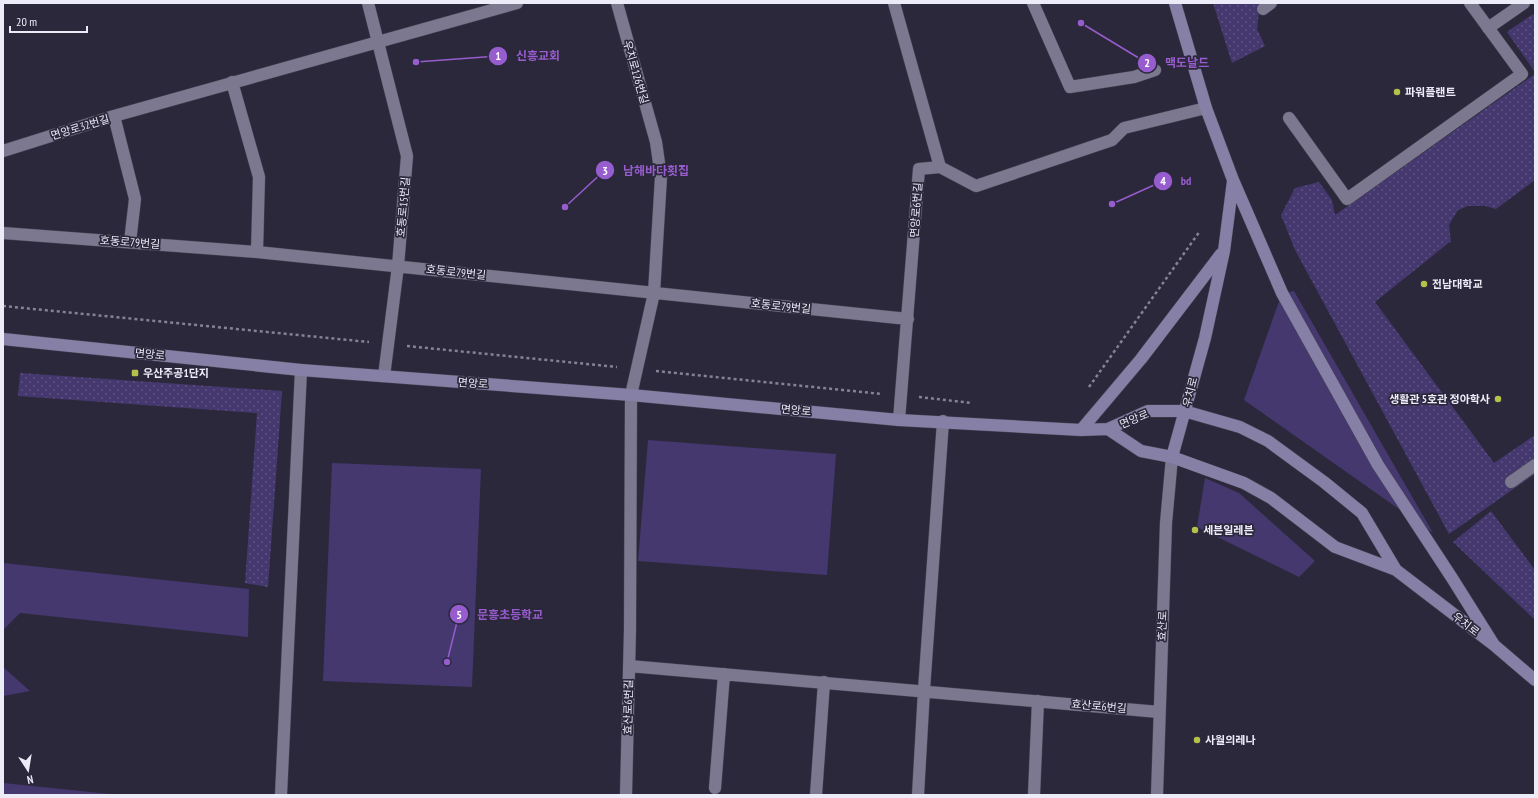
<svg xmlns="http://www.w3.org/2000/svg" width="1538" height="798" font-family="'PT Sans Narrow','Noto Sans KR',sans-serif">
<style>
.grass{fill:url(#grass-dots)}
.green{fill:#44386e}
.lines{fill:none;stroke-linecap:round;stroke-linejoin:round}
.lane-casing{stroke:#484555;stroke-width:13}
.street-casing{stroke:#484555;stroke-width:13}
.secondary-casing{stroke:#484555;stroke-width:13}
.path{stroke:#858293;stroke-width:2.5;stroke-dasharray:3 3;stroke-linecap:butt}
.lane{stroke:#7b788f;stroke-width:12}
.street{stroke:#7b788f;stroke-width:12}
.secondary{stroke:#8680a7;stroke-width:12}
.poi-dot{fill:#b5c249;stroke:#2c283c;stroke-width:1.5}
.labels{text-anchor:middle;stroke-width:3.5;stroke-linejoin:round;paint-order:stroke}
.street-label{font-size:11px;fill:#ecebf8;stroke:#2c283c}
.poi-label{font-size:11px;font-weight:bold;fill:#ecebf8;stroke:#2c283c;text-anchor:start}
.leader{fill:none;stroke:#975ccd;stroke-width:1.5}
.callout-dot{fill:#975ccd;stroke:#2c283c;stroke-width:1.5}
.mark-label{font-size:12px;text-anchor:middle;font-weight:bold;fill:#fff}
.callout-label{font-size:12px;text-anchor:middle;font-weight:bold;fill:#975ccd;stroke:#2c283c;stroke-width:3.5;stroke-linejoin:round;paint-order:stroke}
</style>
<defs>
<pattern id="grass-dots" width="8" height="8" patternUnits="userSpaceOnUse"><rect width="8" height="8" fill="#44386e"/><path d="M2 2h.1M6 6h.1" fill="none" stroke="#5f5583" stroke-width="1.8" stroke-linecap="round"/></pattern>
</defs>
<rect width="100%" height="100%" fill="#2c283c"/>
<!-- grass -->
<path class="grass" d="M1213,3H1260L1257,29L1265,46L1232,63Z
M1533,14L1535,17V72L1507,32Z
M1535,74V180L1496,209L1485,206H1468L1458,210L1449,225L1451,241L1375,302L1494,463L1535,435V474L1449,534L1295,250L1281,215L1295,188L1319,182L1332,200L1335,215Z
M20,373L282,391L268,587L245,583L257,413L18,396Z
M1491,511L1535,570V620L1453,542Z"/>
<!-- green -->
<path class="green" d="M1294,291L1433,533L1244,400L1282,293Z
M648,440L836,454L827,575L638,561Z
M332,463L481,469L472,687L323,681Z
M1205,478L1239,493L1315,561L1299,577L1197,527Z
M3,563L249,589L248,637L20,613L3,630Z
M3,667L30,691L3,696Z
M3,783L120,795H3Z"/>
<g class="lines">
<defs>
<path id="lane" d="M368,3L407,156L398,266L384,376
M617,3L656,142L661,177L654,293L631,395L630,629L626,795
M894,3L940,167L919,169L899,420
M1033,3L1070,87L1134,77L1155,70
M1263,9L1271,3
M1488,28L1524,3
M232,82L259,177L257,252
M114,116L135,199L130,242
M1289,118L1347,199L1522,74L1470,3
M3,151L114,116L517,3
M940,167L976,186L1112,140L1124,128L1206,108
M3,233L257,252L908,319
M1511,482L1535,465
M629,666L1159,712
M715,788L724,674
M281,795L301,370
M816,795L824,682
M918,795L924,690L943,421
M1034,795L1038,701"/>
<path id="street" d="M1157,795L1166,523L1172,457"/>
<path id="secondary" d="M1175,3L1206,108L1233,180L1282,293L1378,465L1452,578L1494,645
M3,339L301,370L631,395L899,420L1081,430L1108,429L1148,411H1184L1240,427L1268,441L1324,482L1362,513L1396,570
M1108,429L1141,451L1172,457L1244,483L1271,498L1335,547L1396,570L1494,645L1535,680
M1081,430L1141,359L1221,254
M1172,457L1205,338L1224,251L1233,181"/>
</defs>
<!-- lane casing -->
<use href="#lane" class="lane-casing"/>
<!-- street casing -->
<use href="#street" class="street-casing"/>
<!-- secondary casing -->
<use href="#secondary" class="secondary-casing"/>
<!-- path -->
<path class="path" d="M3,306L369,342
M407,346L617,367
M656,371L882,394
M1089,387L1200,231
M919,397L972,403"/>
<!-- lane -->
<use href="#lane" class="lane"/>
<!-- street -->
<use href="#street" class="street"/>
<!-- secondary -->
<use href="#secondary" class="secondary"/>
</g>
<!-- markers -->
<g class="poi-dot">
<circle cx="1397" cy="92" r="4"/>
<circle cx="1424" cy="284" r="4"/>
<rect x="131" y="369" width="8" height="8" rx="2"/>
<circle cx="1498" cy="399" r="4"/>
<circle cx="1195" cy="530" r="4"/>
<circle cx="1197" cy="740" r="4"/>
</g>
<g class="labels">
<!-- street labels -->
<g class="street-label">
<text transform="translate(636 72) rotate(74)" y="4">우치로126번길</text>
<text transform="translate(80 127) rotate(-17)" y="4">면앙로32번길</text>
<text transform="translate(403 207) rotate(-85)" y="4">호동로15번길</text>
<text transform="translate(916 210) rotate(-86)" y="4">면앙로6번길</text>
<text transform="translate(130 242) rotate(4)" y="4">호동로79번길</text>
<text transform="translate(456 272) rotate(6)" y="4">호동로79번길</text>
<text transform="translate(781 306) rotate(6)" y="4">호동로79번길</text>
<text transform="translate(150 354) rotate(6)" y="4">면앙로</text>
<text transform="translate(473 383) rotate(4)" y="4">면앙로</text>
<text transform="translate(1190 392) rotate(-76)" y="4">우치로</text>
<text transform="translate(796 410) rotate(5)" y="4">면앙로</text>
<text transform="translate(1134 419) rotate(-22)" y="4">면앙로</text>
<text transform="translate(1466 624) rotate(38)" y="4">우치로</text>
<text transform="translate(1162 626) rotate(-88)" y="4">효산로</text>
<text transform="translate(1099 706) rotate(5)" y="4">효산로6번길</text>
<text transform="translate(628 707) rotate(-89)" y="4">효산로6번길</text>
</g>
<!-- poi labels -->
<g class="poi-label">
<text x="1405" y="96">파워플랜트</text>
<text x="1432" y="288">전남대학교</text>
<text x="143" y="377">우산주공1단지</text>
<text x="1490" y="403" text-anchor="end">생활관 5호관 정아학사</text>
<text x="1203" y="534">세븐일레븐</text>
<text x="1205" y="744">사월의레나</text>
</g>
</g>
<!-- callouts -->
<path class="leader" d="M416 62L498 56M1081 23L1147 63M565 207L605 170M1112 204L1163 181M447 662L459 614"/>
<g class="callout-dot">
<circle cx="416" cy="62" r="4"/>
<circle cx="1081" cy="23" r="4"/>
<circle cx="565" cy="207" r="4"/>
<circle cx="1112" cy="204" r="4"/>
<circle cx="447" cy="662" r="4"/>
<circle cx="498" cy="56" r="10"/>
<circle cx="1147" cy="63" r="10"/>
<circle cx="605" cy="170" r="10"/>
<circle cx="1163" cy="181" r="10"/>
<circle cx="459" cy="614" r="10"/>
</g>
<g class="mark-label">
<text x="498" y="60">1</text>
<text x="1147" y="67">2</text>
<text x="605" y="175">3</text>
<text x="1163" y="185">4</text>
<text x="459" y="619">5</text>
</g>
<g class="callout-label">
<text x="538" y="60">신흥교회</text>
<text x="1187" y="67">맥도날드</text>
<text x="656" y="175">남해바다횟집</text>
<text x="1186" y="185">bd</text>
<text x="510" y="619">문흥초등학교</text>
</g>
<!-- border -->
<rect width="1538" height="798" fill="none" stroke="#ecebf8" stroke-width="8"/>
<!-- north arrow -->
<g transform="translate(28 770) rotate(168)" stroke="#2c283c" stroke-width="3" paint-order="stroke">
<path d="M0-3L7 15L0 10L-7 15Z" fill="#ecebf8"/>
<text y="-6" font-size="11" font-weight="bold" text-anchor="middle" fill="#ecebf8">N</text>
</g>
<!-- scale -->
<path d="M10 26v6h77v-6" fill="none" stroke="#ecebf8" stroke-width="2"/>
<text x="16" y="26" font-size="12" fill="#ecebf8" stroke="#2c283c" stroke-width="3" paint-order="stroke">20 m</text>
</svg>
